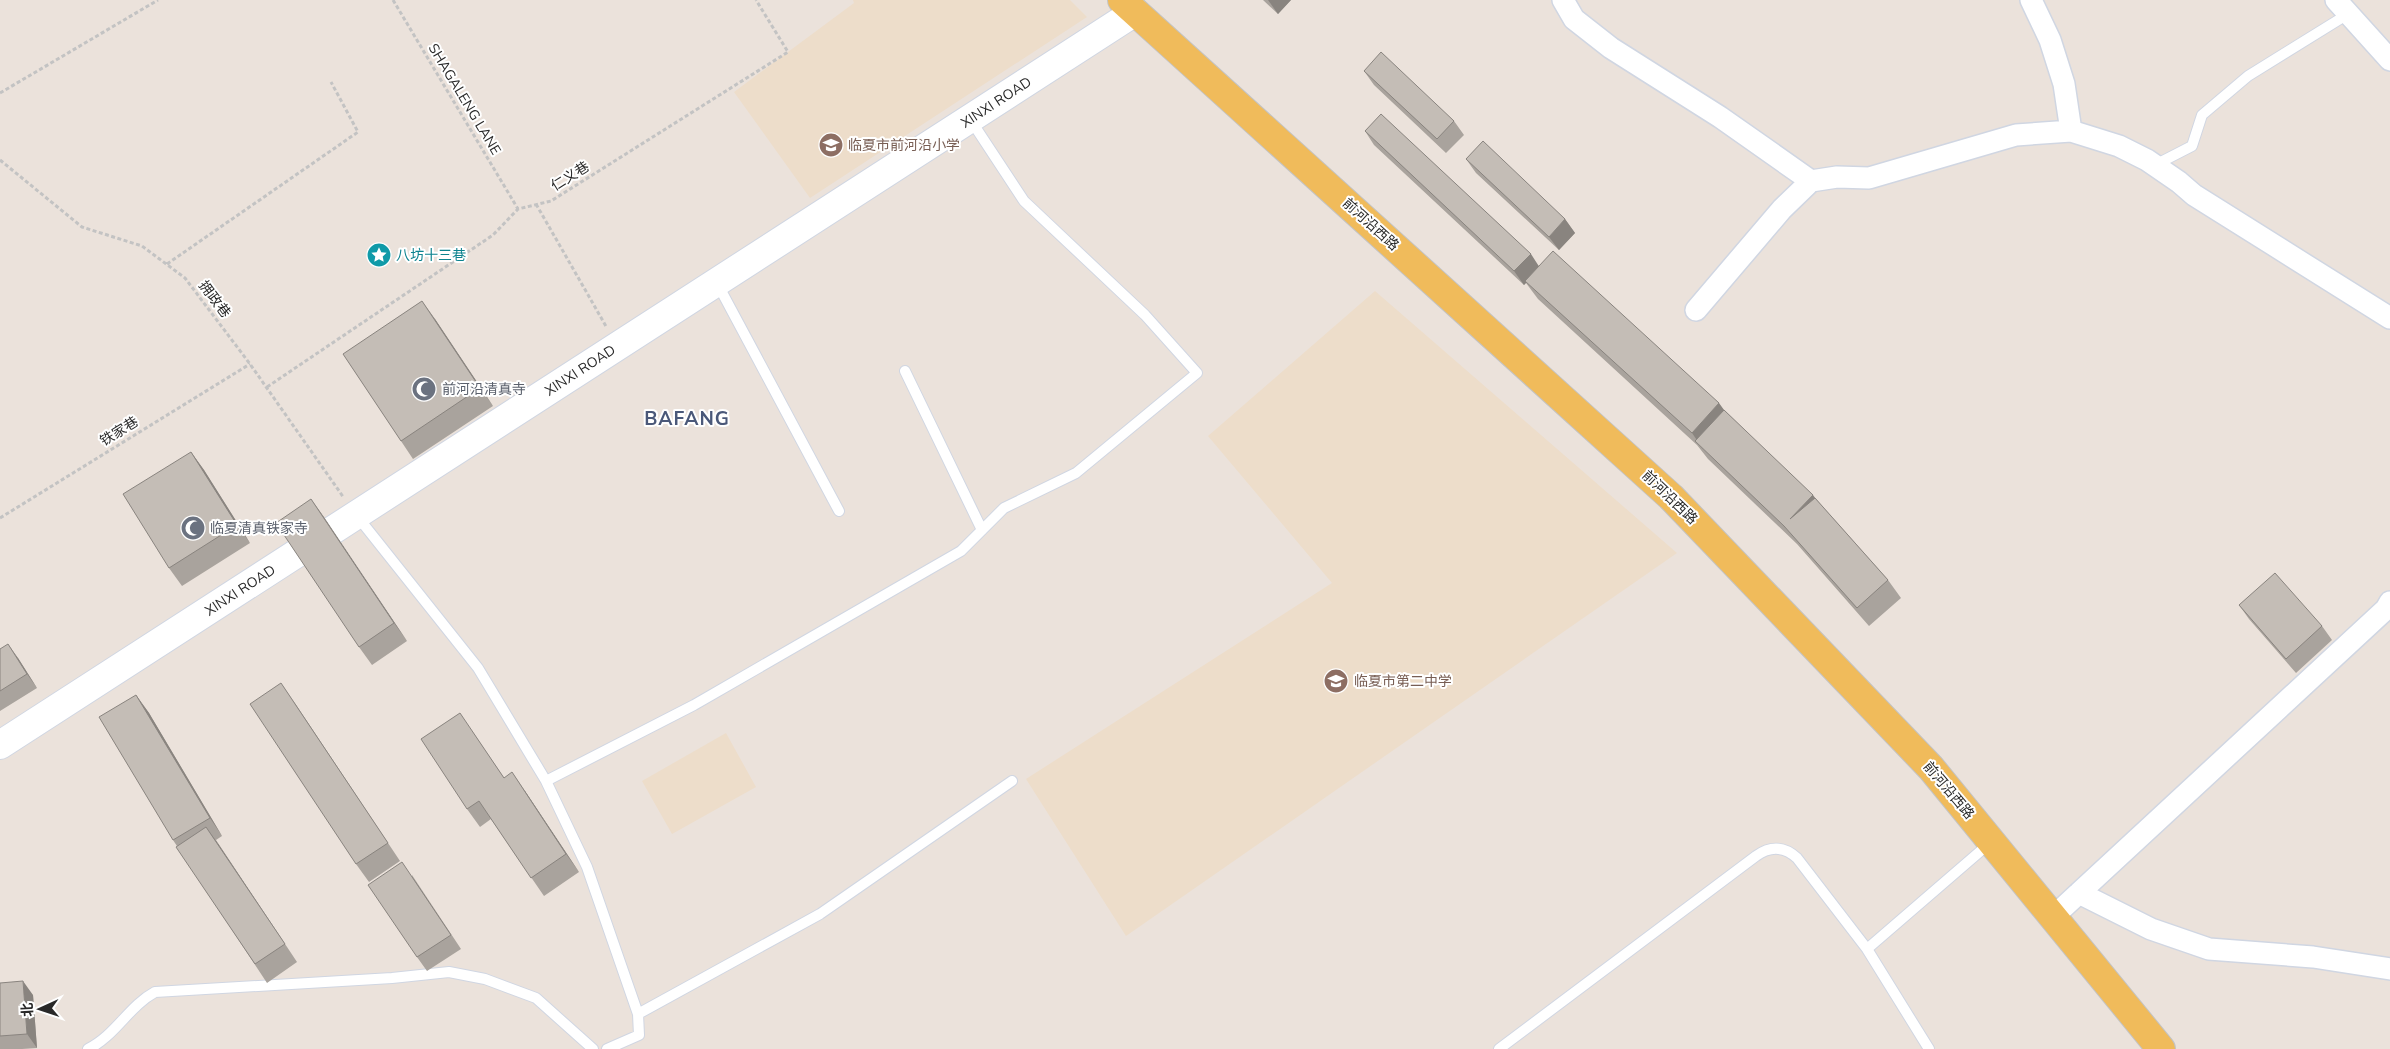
<svg xmlns="http://www.w3.org/2000/svg" width="2390" height="1049" font-family="Mulish,'Noto Sans SC',sans-serif">
<style>
.education{fill:#edddca}
.lines{fill:none;stroke-linecap:round;stroke-linejoin:round}
.service-casing{stroke:#d0d6e2;stroke-width:12}
.minor-casing{stroke:#d0d6e2;stroke-width:24}
.secondary-casing{stroke:#d0d6e2;stroke-width:30}
.primary-casing{stroke:#c3c3c3;stroke-width:30}
.path{stroke:#c3c3c3;stroke-width:3;stroke-dasharray:4 2.5;stroke-linecap:butt}
.service{stroke:#fff;stroke-width:10}
.minor{stroke:#fff;stroke-width:21}
.secondary{stroke:#fff;stroke-width:28}
.primary{stroke:#f0bb5b;stroke-width:28}
.wall{fill:#a9a39d}
.shaded-wall{fill:#89847f}
.building{fill:#c4bdb6;stroke:#89847f}
.labels{text-anchor:middle;stroke-width:4;stroke-linejoin:round;paint-order:stroke}
.street-label{font-size:14px;fill:#292929;stroke:#fff}
.education-label{font-size:14px;fill:#785e54;stroke:#fff;text-anchor:start}
.culture-label{font-size:14px;fill:#0d838f;stroke:#fff;text-anchor:start}
.worship-label{font-size:14px;fill:#5b616d;stroke:#fff;text-anchor:start}
.district-label{font-size:19px;font-weight:bold;letter-spacing:1px;fill:#4a5879;stroke:#fff}
</style>
<rect width="100%" height="100%" fill="#ebe2db"/>
<!-- education -->
<path class="education" d="M853,0H1070L1087,17L810,198L734,92L854,3Z
M1375,291L1677,553L1126,936L1026,779L1332,583L1208,436Z
M726,733L756,787L672,834L642,781Z"/>
<g class="lines">
<defs>
<path id="service" d="M2155,165L2192,146L2202,115L2248,76L2348,14
M717,283L839,511
M905,371L982,530
M357,516L478,668L546,781L587,867L638,1014L639,1035L607,1049
M546,781L694,705L961,551L1004,508L1076,473L1197,373L1145,315L1024,201L970,119
M1867,949L1991,842
M638,1014L820,914L1012,781
M88,1049C115,1036 129,1006 155,992L392,978L449,972L485,979L536,998L593,1049
M1499,1049L1756,856C1770,846 1784,846 1797,858L1867,949L1929,1049"/>
<path id="minor" d="M1563,0L1574,19L1611,48L1720,117L1811,181
M2031,0L2050,40L2064,84L2071,131
M2336,0L2390,60
M1696,310L1782,209L1811,181L1837,177L1869,178L2016,135L2071,131L2119,146L2147,160L2179,182L2194,195L2390,318
M2079,893L2151,929L2209,949L2313,957L2390,969
M2053,917L2386,609L2390,602"/>
<path id="secondary" d="M0,745L1135,12"/>
<path id="primary" d="M1122,0L1671,497L1931,768L2161,1049"/>
</defs>
<!-- service casing -->
<use href="#service" class="service-casing"/>
<!-- minor casing -->
<use href="#minor" class="minor-casing"/>
<!-- secondary casing -->
<use href="#secondary" class="secondary-casing"/>
<!-- primary casing -->
<use href="#primary" class="primary-casing"/>
<!-- path -->
<path class="path" d="M393,0L518,209
M0,93L158,0
M0,160L82,227L142,246L185,278L250,364L344,498
M536,204L607,328
M167,264L358,132L331,82
M267,387L493,235L518,209L551,201L788,52L756,0
M0,518L250,364"/>
<!-- service -->
<use href="#service" class="service"/>
<!-- minor -->
<use href="#minor" class="minor"/>
<!-- secondary -->
<use href="#secondary" class="secondary"/>
<!-- primary -->
<use href="#primary" class="primary"/>
</g>
<!-- wall -->
<path class="wall" d="M1263,0H1291L1278,14Z
M1364,71L1454,121L1464,135L1446,153L1374,85Z
M1365,131L1724,410L1815,498L1888,580L1901,598L1869,626L1797,544L1708,459L1697,445L1538,299L1526,283L1524,285L1374,145Z
M1466,159L1565,219L1575,233L1559,250L1476,173Z
M435,319L493,406L413,459L401,441Z
M191,452L204,470L250,543L182,586L169,568Z
M311,499L407,641L372,665L359,647Z
M2239,605L2322,626L2332,640L2296,673L2249,619Z
M0,649L18,658L37,688L0,711Z
M136,695L149,713L222,836L216,840L297,962L267,983L173,840Z
M294,702L400,861L369,882L356,864Z
M472,731L504,778L525,791L579,872L544,896L491,819L480,827L467,809Z
M412,875L461,949L427,971L417,957Z
M0,983L33,995L37,1048L22,1049H0Z"/>
<!-- shaded-wall -->
<path class="shaded-wall" d="M1268,0H1291L1278,14Z
M1565,219L1575,233L1559,250L1549,237Z
M1531,254L1540,268L1524,285L1514,271Z
M422,301L435,319L493,406L480,388Z
M1719,403L1732,421L1703,449L1692,433Z
M191,452L204,470L250,543L237,525Z
M1813,495L1826,513L1790,519Z
M311,499L324,517L407,641L394,623Z
M8,644L18,658L37,688L27,674Z
M281,683L294,702L400,861L388,843Z
M136,695L149,713L222,836L210,818Z
M512,772L525,791L579,872L566,854Z
M206,827L219,845L297,962L285,944Z
M23,981L33,995L37,1048L27,1034Z"/>
<!-- building -->
<path class="building" d="M1381,52L1454,121L1437,139L1364,71Z
M1381,114L1531,254L1514,271L1365,131Z
M1483,141L1565,219L1549,237L1466,159Z
M1553,251L1719,403L1692,433L1525,281Z
M422,301L480,388L401,441L343,354Z
M1724,410L1813,495L1790,519L1815,498L1888,580L1857,608L1784,526L1695,441Z
M191,452L237,525L169,568L123,494Z
M311,499L394,623L359,647L276,523Z
M2275,573L2322,626L2286,659L2239,605Z
M8,644L27,674L0,691V649Z
M281,683L388,843L356,864L250,704Z
M136,695L210,818L173,840L99,717Z
M460,713L504,778L512,772L566,854L531,878L479,801L467,809L421,739Z
M206,827L285,944L255,964L176,847Z
M402,862L451,935L417,957L368,885Z
M23,981L27,1034L0,1036V983Z"/>
<!-- icons -->
<defs>
<symbol id="school-disc" viewBox="-11 -11 22 22"><circle r="9.5" fill="#8d6e63" stroke="#fff"/><path d="M0-5L7-2L0 1L-7-2ZM-4 1L0 2.5L4 1V4Q0 6-4 4Z" fill="#fff"/></symbol>
<symbol id="sight-disc" viewBox="-11 -11 22 22"><circle r="9.5" fill="#0f9aa8" stroke="#fff"/><path d="M0-6L1.8-2.2L6-1.7L2.9 1.2L3.7 5.4L0 3.3L-3.7 5.4L-2.9 1.2L-6-1.7L-1.8-2.2Z" fill="#fff"/></symbol>
<symbol id="mosque-disc" viewBox="-11 -11 22 22"><circle r="9.5" fill="#6b7280" stroke="#fff"/><path d="M3.5-4.9A6 6 0 1 0 3.5 4.9A5 5 0 1 1 3.5-4.9Z" fill="#fff"/></symbol>
</defs>
<g fill-rule="evenodd">
<use href="#school-disc" x="817" y="131" width="28" height="28"/>
<use href="#sight-disc" x="365" y="241" width="28" height="28"/>
<use href="#mosque-disc" x="410" y="375" width="28" height="28"/>
<use href="#mosque-disc" x="179" y="514" width="28" height="28"/>
<use href="#school-disc" x="1322" y="667" width="28" height="28"/>
</g>
<g class="labels">
<!-- street labels -->
<g class="street-label">
<text transform="translate(465 99) rotate(59)" y="5">SHAGALENG LANE</text>
<text transform="translate(996 102) rotate(-33)" y="5">XINXI ROAD</text>
<text transform="translate(570 176) rotate(-32)" y="5">仁义巷</text>
<text transform="translate(1371 224) rotate(42)" y="5">前河沿西路</text>
<text transform="translate(215 299) rotate(53)" y="5">拥政巷</text>
<text transform="translate(580 370) rotate(-33)" y="5">XINXI ROAD</text>
<text transform="translate(119 431) rotate(-32)" y="5">铁家巷</text>
<text transform="translate(1670 497) rotate(44)" y="5">前河沿西路</text>
<text transform="translate(240 590) rotate(-33)" y="5">XINXI ROAD</text>
<text transform="translate(1949 790) rotate(50)" y="5">前河沿西路</text>
</g>
<!-- education labels -->
<g class="education-label">
<text x="848" y="150">临夏市前河沿小学</text>
<text x="1354" y="686">临夏市第二中学</text>
</g>
<!-- culture labels -->
<g class="culture-label">
<text x="396" y="260">八坊十三巷</text>
</g>
<!-- worship labels -->
<g class="worship-label">
<text x="442" y="394">前河沿清真寺</text>
<text x="210" y="533">临夏清真铁家寺</text>
</g>
<!-- district labels -->
<g class="district-label">
<text x="687" y="425">BAFANG</text>
</g>
</g>
<!-- north arrow -->
<g transform="translate(40 1009) rotate(267)" stroke="#ffffff" stroke-width="4" paint-order="stroke">
<path d="M0-4L9 19L0 12L-9 19Z" fill="#292929"/>
<text y="-8" font-size="14" font-weight="bold" text-anchor="middle" fill="#292929">北</text>
</g>
</svg>
